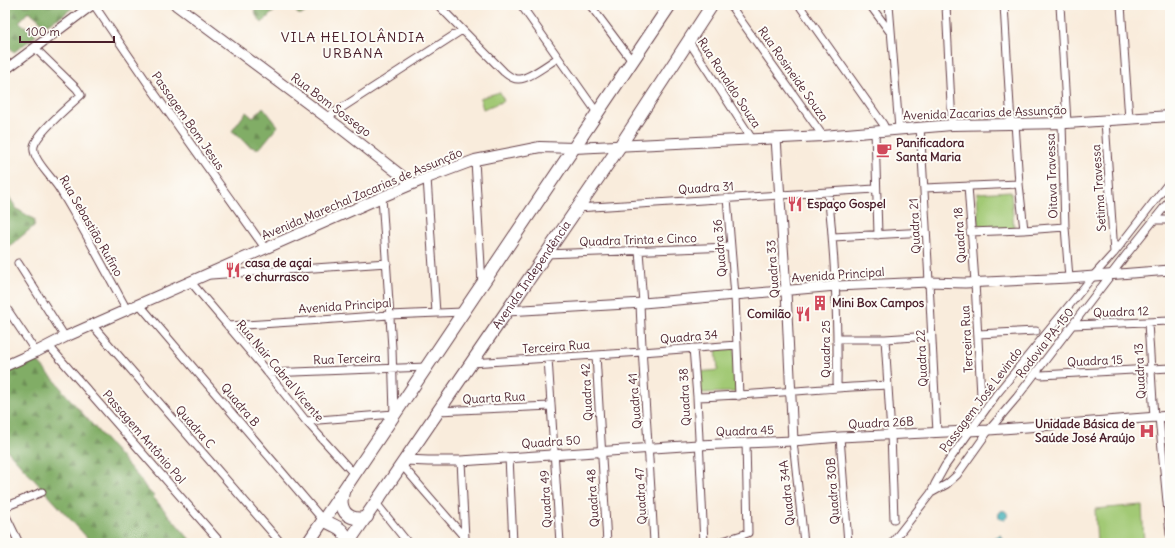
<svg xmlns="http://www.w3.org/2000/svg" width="1175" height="548" font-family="Delius,sans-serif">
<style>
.green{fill:#a2c974;stroke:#767450}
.forest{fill:url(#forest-firs);stroke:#666648}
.water{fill:#3eafb6;stroke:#446770}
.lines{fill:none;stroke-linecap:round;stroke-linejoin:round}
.minor-casing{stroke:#643e46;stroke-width:9}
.tertiary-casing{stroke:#643e46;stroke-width:11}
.secondary-casing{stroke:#643e46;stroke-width:12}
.primary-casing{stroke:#643e46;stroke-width:14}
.minor{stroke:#fff;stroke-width:7}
.tertiary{stroke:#fff;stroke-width:9}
.secondary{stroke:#fff;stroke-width:10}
.primary{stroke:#fff;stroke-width:12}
.labels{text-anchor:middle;stroke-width:4;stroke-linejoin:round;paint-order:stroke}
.street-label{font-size:12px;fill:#4a1f2b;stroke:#fdfcf7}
.poi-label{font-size:12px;font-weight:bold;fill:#4a1f2b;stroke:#fdfcf7;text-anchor:start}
.quarter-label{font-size:14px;letter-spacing:1px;fill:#4a1f2b;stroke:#fdfcf7}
</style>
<defs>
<pattern id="forest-firs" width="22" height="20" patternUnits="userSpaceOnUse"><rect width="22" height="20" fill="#81ad66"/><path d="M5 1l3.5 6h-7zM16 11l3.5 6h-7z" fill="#6c8c54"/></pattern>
</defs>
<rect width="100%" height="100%" fill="#fdfcf7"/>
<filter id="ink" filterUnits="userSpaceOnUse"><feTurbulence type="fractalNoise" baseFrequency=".025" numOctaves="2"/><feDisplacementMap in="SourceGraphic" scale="8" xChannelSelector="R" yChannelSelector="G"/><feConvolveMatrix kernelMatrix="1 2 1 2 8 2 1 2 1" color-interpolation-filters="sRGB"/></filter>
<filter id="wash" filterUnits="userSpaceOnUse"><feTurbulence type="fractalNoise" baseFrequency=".012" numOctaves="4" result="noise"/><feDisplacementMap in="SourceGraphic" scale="16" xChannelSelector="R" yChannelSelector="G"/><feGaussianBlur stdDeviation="0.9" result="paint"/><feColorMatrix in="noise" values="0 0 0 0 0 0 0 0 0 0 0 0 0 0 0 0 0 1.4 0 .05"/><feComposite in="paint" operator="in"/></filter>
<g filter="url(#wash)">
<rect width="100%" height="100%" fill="#f9ecdc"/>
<!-- green -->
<path class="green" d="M500,92L504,101L483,109L480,98Z
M1011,191L1014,229L979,231L977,193Z
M734,346L738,392L700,393L698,372L718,370L716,348Z
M1142,505L1144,543H1097L1095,509Z"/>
<!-- forest -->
<path class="forest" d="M5,5H76L62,16L45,25L29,11L19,22L37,35L14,52L5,42Z
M253,5H283L272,13L262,23L257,17Z
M291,5H309V9L303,14H298Z
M263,107L278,126L260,148C247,150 242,137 232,131L246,112L253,118Z
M5,191L17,209L35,220L34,226L5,250Z
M34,358L61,387L62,390L140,479L146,488L154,496L153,497L193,543H92L5,448V372L10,370Z"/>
<!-- water -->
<path class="water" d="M998.5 515a4.5 4.5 0 1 1 9 0a4.5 4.5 0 1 1-9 0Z
M1001,535L1005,543H981Z"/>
</g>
<g filter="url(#ink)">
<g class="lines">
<defs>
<path id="minor" d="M94,5L153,91L265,248
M438,5L504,72C508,75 512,79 518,79C528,80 549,63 558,58
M521,5L598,114
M590,5L632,61
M730,5L823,136
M799,5L883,124L886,130
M870,5L890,32
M889,5L899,129
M946,5L952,125
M1004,5L1011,124
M1060,5L1067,123
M1121,5L1129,119
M688,40L752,139
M35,48L77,89L81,95C70,105 37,133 34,146C31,159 54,179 60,190C84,229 105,270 127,310
M326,118L462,30
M1105,121L1114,253
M1015,123L1019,184L1024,230
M1062,123L1065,227L1069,278
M920,127C927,229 931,330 937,432
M875,131L878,235
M475,160L482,284
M427,178L436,313
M968,186L975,282L981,396
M924,188L1019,184
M828,192C835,257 838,322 837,387
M727,198L735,296L739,396
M577,208L875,189
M1154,220H1170
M970,232L1024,230L1065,227
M833,237L926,232
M639,251L643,303
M545,254L731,247
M18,263L65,337
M211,275L387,263
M190,281L268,373L306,421L354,474
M640,303C643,383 650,463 654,543
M140,305L323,520
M5,306L36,352
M1148,323L1154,418
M1073,325L1170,321
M93,326L281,543
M228,326L307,321L389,315L463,312
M978,334L1036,331
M838,339H885L931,336
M885,339L891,434L894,519
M49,346L221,543
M693,348L697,397L704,543
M596,355L607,543
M548,358L560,543
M471,363L642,352L737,345
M268,373L427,367
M1041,375L1170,368
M697,397C760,395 824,388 887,385
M438,411L551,406
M1159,417L1170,534
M306,421L394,414L392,348L382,197
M840,437L848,543
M793,441L804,543
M509,457L513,543
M461,461L465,538
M401,464L465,538
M931,493L947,484L957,475L989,430L1017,397L1126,255L1170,200
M376,503L408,543
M5,507L42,492
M5,514L19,543
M717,543L748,533L746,442
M892,543L931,493L935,484L945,466L996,395L1094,275L1114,253L1170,181"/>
<path id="tertiary" d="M5,70L92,5
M776,138L786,291L793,441
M507,311L643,303L836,286L929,282L965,283L1069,278L1170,270
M405,460L428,461H461L698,445L793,441L840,437L989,430L1170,416"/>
<path id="secondary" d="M176,5L338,126L412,184
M5,366L36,352L65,337L382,197L427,178L475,160L540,147L574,148L823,136L952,125L1067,123L1170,116"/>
<g id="primary">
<path d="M343,492C342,496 341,501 342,505C344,517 357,521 367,517"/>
<path d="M323,520C334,526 347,528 346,543"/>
<path d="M308,543L670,5"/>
<path id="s1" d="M348,543L620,146L712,5"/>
</g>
</defs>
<!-- minor casing -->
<use href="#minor" class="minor-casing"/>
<!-- tertiary casing -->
<use href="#tertiary" class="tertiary-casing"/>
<!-- secondary casing -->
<use href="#secondary" class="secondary-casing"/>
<!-- primary casing -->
<use href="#primary" class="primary-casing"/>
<!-- minor -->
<use href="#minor" class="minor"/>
<!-- tertiary -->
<use href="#tertiary" class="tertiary"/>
<!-- secondary -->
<use href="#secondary" class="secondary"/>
<!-- primary -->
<use href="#primary" class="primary"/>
</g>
</g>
<!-- icons -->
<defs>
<symbol id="cafe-bare" viewBox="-9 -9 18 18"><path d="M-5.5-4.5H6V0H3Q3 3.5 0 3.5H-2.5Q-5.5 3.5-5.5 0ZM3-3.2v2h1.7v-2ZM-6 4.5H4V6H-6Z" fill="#d1495b" stroke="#fdfcf7" stroke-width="2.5" paint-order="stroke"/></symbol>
<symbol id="restaurant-bare" viewBox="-9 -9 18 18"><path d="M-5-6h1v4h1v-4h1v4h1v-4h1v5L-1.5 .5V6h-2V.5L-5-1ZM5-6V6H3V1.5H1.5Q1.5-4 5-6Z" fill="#d1495b" stroke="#fdfcf7" stroke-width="2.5" paint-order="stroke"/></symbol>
<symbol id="building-bare" viewBox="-9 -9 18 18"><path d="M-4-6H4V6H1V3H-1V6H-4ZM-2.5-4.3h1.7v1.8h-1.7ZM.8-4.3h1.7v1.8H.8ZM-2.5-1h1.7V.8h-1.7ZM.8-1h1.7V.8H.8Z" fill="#d1495b" stroke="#fdfcf7" stroke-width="2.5" paint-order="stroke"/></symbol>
<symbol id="hospital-bare" viewBox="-9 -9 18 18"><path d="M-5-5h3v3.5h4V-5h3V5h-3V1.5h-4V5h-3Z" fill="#d1495b" stroke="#fdfcf7" stroke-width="2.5" paint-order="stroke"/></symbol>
</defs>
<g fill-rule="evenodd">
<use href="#cafe-bare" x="873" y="139" width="22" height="22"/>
<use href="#restaurant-bare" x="784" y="193" width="22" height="22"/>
<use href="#restaurant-bare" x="222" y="259" width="22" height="22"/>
<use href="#building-bare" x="809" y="292" width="22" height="22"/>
<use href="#restaurant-bare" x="792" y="303" width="22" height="22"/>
<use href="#hospital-bare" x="1136" y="420" width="22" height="22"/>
</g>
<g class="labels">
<!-- street labels -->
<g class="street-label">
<text transform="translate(793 74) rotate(55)" y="4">Rua Rosineide Souza</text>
<text transform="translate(729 83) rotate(57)" y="4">Rua Ronaldo Souza</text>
<text transform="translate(331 105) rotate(37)" y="4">Rua Bom Sossego</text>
<text transform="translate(985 113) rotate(-2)" y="4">Avenida Zacarias de Assunção</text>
<text transform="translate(188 121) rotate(55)" y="4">Passagem Bom Jesus</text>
<text transform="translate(1052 176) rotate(-92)" y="4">Oitava Travessa</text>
<text transform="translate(706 188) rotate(-4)" y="4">Quadra 31</text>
<text transform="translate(1099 188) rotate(-94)" y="4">Setima Travessa</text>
<text transform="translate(362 194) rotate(-23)" y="4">Avenida Marechal Zacarias de Assunção</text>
<text transform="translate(91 226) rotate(60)" y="4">Rua Sebastião Rufino</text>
<text transform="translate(915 226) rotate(-93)" y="4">Quadra 21</text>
<text transform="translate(960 235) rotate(-94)" y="4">Quadra 18</text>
<text transform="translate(638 240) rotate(-2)" y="4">Quadra Trinta e Cinco</text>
<text transform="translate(720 248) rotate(-95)" y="4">Quadra 36</text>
<text transform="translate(773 269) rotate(-94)" y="4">Quadra 33</text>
<text dy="4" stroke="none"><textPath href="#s1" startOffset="325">Avenida Independência</textPath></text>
<text transform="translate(838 275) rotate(-4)" y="4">Avenida Principal</text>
<text transform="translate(345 306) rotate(-4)" y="4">Avenida Principal</text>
<text transform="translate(1121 312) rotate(-2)" y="4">Quadra 12</text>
<text transform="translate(689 337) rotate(-5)" y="4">Quadra 34</text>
<text transform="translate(967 339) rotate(-93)" y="4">Terceira Rua</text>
<text transform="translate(1045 343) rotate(-52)" y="4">Rodovia PA-150</text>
<text transform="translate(556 347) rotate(-4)" y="4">Terceira Rua</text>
<text transform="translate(826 349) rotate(-90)" y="4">Quadra 25</text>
<text transform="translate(922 358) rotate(-93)" y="4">Quadra 22</text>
<text transform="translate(347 359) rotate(-2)" y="4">Rua Terceira</text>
<text transform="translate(1095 361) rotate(-3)" y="4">Quadra 15</text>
<text transform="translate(280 371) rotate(50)" y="4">Rua Nair Cabral Vicente</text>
<text transform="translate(1140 371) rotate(-93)" y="4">Quadra 13</text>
<text transform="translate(587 392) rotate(-93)" y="4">Quadra 42</text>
<text transform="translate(685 397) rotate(-93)" y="4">Quadra 38</text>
<text transform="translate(494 398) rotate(-3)" y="4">Quarta Rua</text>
<text transform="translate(981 400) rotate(-53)" y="4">Passagem José Levindo</text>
<text transform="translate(635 401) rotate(-95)" y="4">Quadra 41</text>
<text transform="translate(240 405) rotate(50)" y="4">Quadra B</text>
<text transform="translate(881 423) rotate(-3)" y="4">Quadra 26B</text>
<text transform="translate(195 427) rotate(49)" y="4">Quadra C</text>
<text transform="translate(745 431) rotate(-2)" y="4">Quadra 45</text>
<text transform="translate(144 437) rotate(49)" y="4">Passagem Antônio Pol</text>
<text transform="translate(551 442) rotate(-4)" y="4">Quadra 50</text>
<text transform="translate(833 491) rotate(-94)" y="4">Quadra 30B</text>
<text transform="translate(787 493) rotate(-96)" y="4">Quadra 34A</text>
<text transform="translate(641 496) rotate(-93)" y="4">Quadra 47</text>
<text transform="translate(593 498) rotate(-94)" y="4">Quadra 48</text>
<text transform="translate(546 499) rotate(-93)" y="4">Quadra 49</text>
</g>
<!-- poi labels -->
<g class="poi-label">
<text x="896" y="147">Panificadora<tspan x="896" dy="14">Santa Maria</tspan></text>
<text x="807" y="208">Espaço Gospel</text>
<text x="245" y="267">casa de açai<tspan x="245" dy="14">e churrasco</tspan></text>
<text x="832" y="307">Mini Box Campos</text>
<text x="791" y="318" text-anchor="end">Comilão</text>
<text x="1135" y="428" text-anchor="end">Unidade Básica de<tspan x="1135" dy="14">Saúde José Araújo</tspan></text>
</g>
<!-- quarter labels -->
<g class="quarter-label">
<text x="353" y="42">VILA HELIOLÂNDIA<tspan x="353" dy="16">URBANA</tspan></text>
</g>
</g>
<!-- margin -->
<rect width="1175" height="548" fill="none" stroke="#fdfcf7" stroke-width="20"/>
<!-- scale -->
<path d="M20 36v6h94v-6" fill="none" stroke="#4a1f2b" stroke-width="2"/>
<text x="26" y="36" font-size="12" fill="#4a1f2b" stroke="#fdfcf7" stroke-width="3" paint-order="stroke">100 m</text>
</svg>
